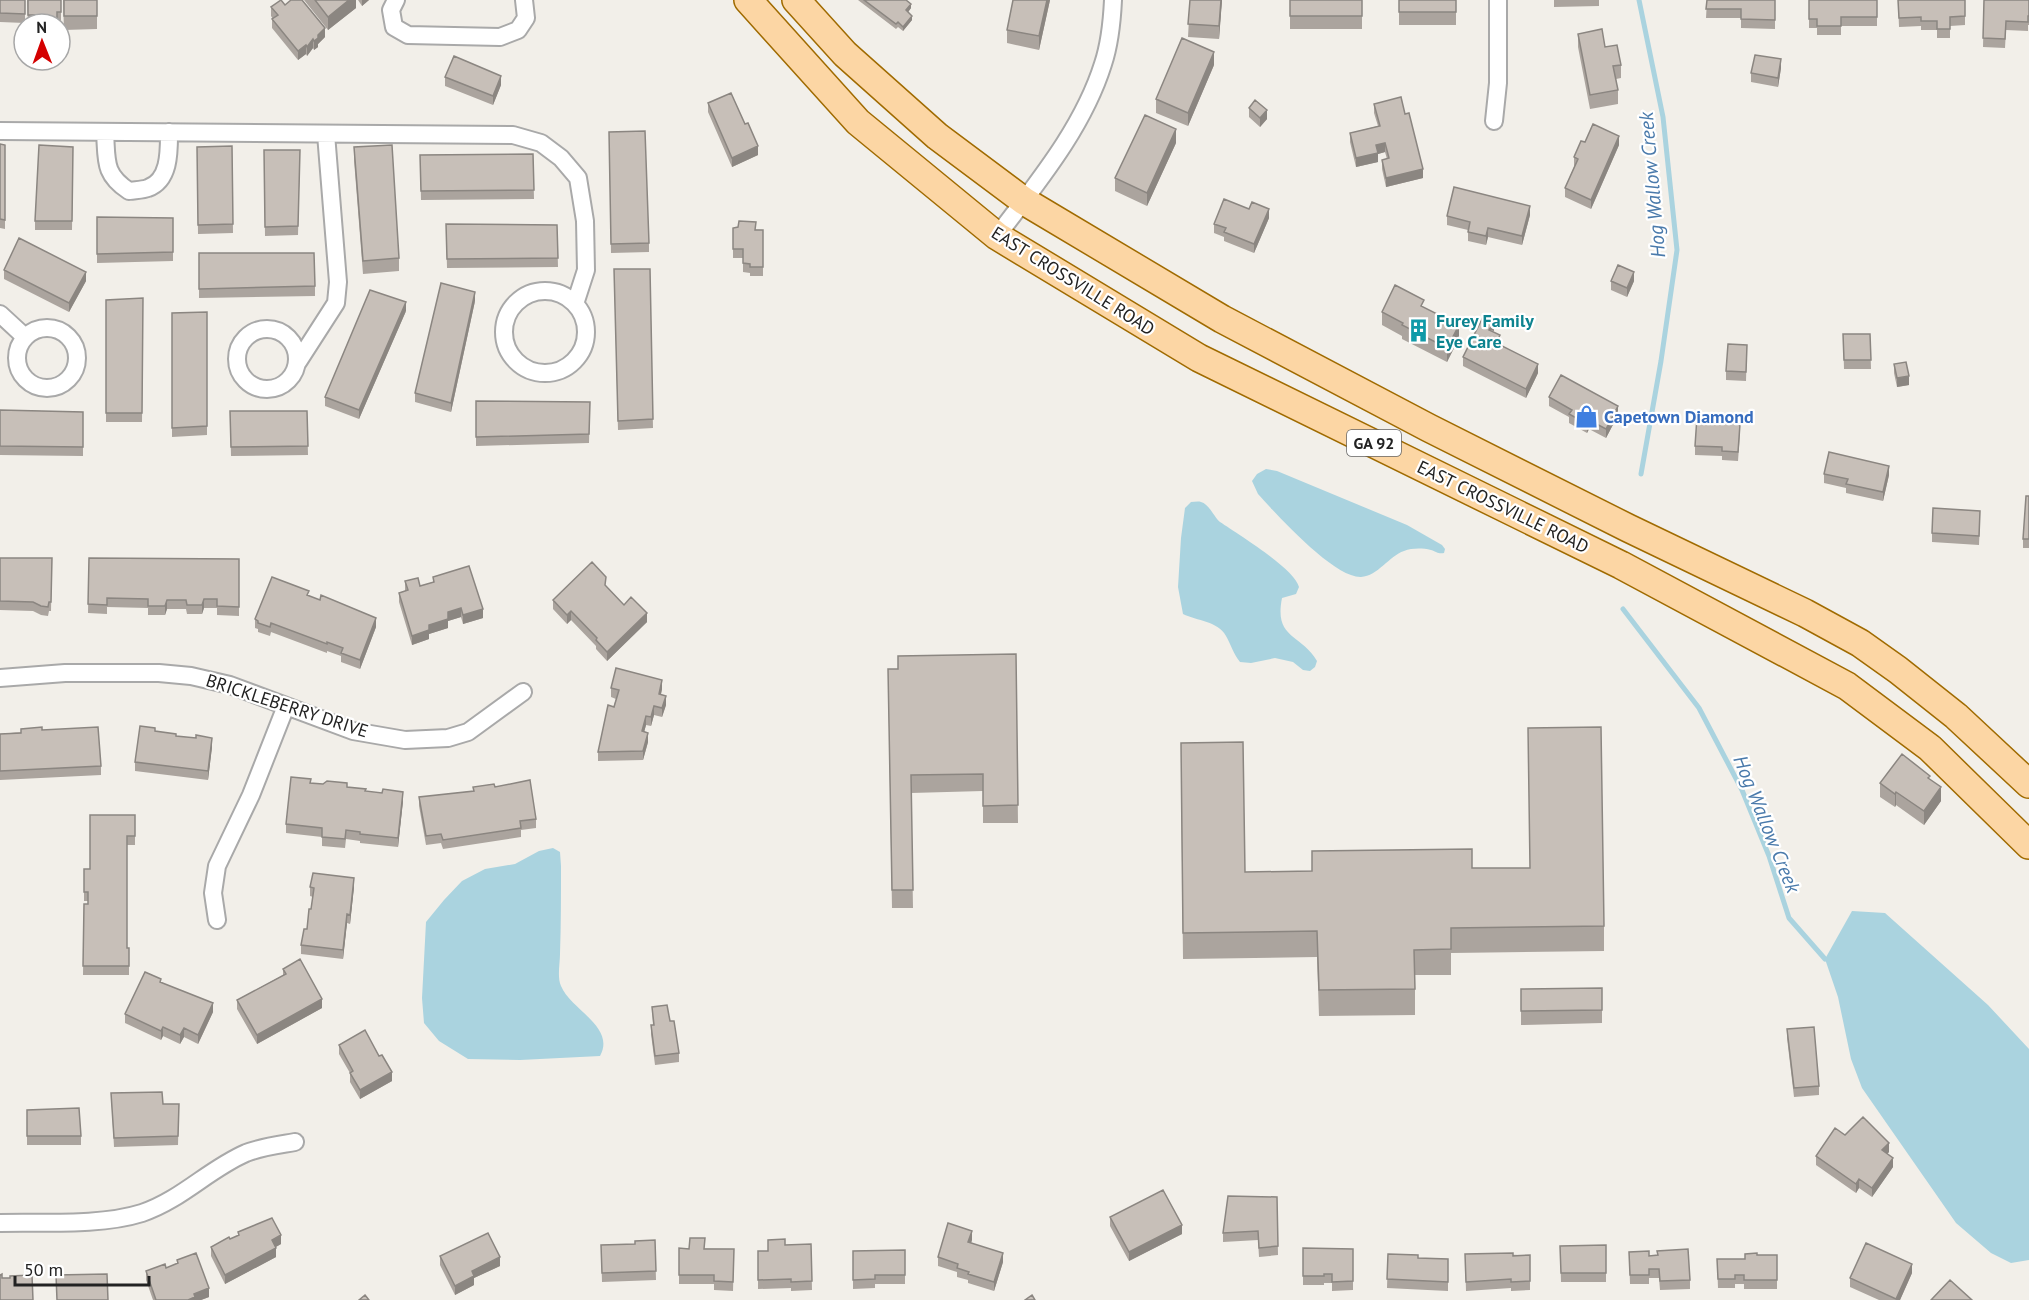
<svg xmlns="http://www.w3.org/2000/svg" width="2029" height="1300" font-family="'PT Sans',sans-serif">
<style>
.water{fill:#aad3df}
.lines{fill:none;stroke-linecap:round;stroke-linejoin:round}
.stream{stroke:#aad3df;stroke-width:5}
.minor-casing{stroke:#a9a9a9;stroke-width:20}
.primary-casing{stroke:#a06b00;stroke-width:30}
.minor{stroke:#fff;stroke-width:16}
.primary{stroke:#fcd6a4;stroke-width:27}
.wall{fill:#aba49e}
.shaded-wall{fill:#8b8681}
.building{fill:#c7bfb8;stroke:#8b8681;stroke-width:1.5}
.labels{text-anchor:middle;stroke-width:4.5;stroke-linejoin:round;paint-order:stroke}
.shield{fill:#fff;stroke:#646464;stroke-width:1.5}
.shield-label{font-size:16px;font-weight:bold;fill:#222}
.street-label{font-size:18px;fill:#222;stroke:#fff}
.culture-label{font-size:18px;font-weight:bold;fill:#0d838f;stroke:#fff;text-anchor:start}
.shop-label{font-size:18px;font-weight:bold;fill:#366cbe;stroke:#fff;text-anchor:start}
.water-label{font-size:20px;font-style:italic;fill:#4a7aab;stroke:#fff}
</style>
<rect width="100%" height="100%" fill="#f2efe9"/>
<!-- water -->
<path class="water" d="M1266,469L1277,471L1407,525L1442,545L1445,549L1444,553C1438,554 1437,552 1431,550C1422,548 1412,548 1404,551C1389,556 1378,576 1361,577C1334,578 1276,514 1258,494L1252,481L1257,474Z
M1191,502C1194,502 1198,501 1201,502C1209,504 1214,517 1220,522C1238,534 1295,569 1299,587L1296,594L1282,598C1274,639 1300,633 1317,661L1315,667L1310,671L1303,670L1293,662L1275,658L1251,663L1240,662C1233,653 1231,645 1226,636C1218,621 1197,621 1183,614L1178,587L1181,538L1185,508Z
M553,848L560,852L561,866C561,895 561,925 560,954C560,963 557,977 561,986C571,1010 616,1027 600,1056L520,1060L468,1059L439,1041L424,1023L422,998L426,922L444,900L462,881L485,869L515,864L539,851Z
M1852,911L1885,913L1988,1005L2029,1049V1260L2011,1263L1991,1253L1956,1223L1862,1088L1851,1059L1838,997L1825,959Z"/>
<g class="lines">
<!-- stream -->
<path class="stream" d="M1639,0L1663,117L1677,250L1661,361L1641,474
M1623,609L1699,708L1742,790L1769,856L1789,918L1825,959"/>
<defs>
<path id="minor" d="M396,0L391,10L394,27L408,35L500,37L518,30L526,18L524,0
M1494,121L1498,83V0
M0,131L513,135L541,143L561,158L578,178L585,221L586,270L575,304
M105,132C107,160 103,174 129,191C135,190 143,190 148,188C170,180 169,151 169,132
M997,236C1037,183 1083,128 1103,64C1110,43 1112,21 1113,0
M504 332a41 41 0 1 1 82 0a41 41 0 1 1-82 0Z
M0,314L25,337
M17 358a30 30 0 1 1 60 0a30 30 0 1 1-60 0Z
M237 359a30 30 0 1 1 60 0a30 30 0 1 1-60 0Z
M298,362L336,303L338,282L326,134
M0,678L65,673H159L191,676L230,685L353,731L405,740L448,738L468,732L523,692
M217,920L213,893L217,866L251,795L286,706
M0,1223C44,1222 101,1226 142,1213C181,1200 209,1169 246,1153C261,1147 278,1145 295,1142"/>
<path id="primary" d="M748,0L858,122L997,236L1199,358L1621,565L1847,686L1930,748L2029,845
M796,0L845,54L937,136L1024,201L1222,319L1429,428L1628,528L1805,613L1860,643L1898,670L1956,716L2029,784"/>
</defs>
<!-- minor casing -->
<use href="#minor" class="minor-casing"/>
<!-- primary casing -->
<use href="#primary" class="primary-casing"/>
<!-- minor -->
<use href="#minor" class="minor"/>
<!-- primary -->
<use href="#primary" class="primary"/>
</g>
<!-- wall -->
<path class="wall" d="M0,0H25V23L0,22Z
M27,0H61V25H60V24H28Z
M63,0H97V29L64,30Z
M304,0H356V8L328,30Z
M358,0H369L362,6Z
M858,0H906L911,8L908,12L912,20L903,31L898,27L896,29Z
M1013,0H1050L1039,50L1007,43V30Z
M1190,0H1222L1219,39L1188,37Z
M1290,0H1362V29H1290Z
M1399,0H1456V25H1399Z
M1554,0H1599V6L1554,7Z
M1707,0H1775V29L1741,28V18H1706Z
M1809,0H1877V26H1841V35H1817V28H1809Z
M1898,0H1965V25L1950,26V38H1937V30H1921V26L1899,27Z
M1984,0H2029V25H2028V31L2006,30L2005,48L1983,47Z
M285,5L325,37L318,44V47L314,50L313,48L307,56L306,54L298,60L272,28V19H273L271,16V7Z
M1578,34L1605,47L1621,65V78L1616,79L1618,90V104L1590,109L1578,47Z
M1214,65L1188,126L1156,113V99Z
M1781,68L1778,87L1751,82V73Z
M445,77L501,85L493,105L445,86Z
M708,103L758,155L732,167L708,112Z
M1374,104L1423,178L1386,187L1382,169V160L1387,159L1385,152L1378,154V162L1356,167L1350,142V133L1378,126L1374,113Z
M1249,108L1267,119L1260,127L1249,117Z
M609,132L649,243V252L611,253Z
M1585,142L1619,145L1591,209L1565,197V188L1574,167V157Z
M1176,143L1147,206L1115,191V178Z
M0,144L5,145V229L0,228Z
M232,146L233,233L198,234L197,147Z
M73,147L72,230H35V221Z
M354,147L399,258V271L363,274L354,160Z
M264,150H300L298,235L265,236Z
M533,154L534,199L421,200L420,155Z
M1530,215L1522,245L1488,237L1486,245L1468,241V230L1447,225V216Z
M97,217L173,218V261L97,263Z
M1269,218L1254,253L1224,241V237L1214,233V224Z
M446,224L557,225L558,267L447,268Z
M733,228L763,230V276H750V273L743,272V258H733Z
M199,253L315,286V296L199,298Z
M614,269H650L653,428L618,430Z
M4,270L86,281L69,312L4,279Z
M1611,281H1634L1627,297L1611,290Z
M143,298L142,422H106V300Z
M475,301L451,412L415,402V393Z
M406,311L359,419L325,406V397Z
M207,312V435L172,437V313Z
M1382,312L1459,338L1447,362L1402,339V336L1382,325Z
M1493,331L1500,344L1499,345L1538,373L1526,398L1463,366V357Z
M1843,334H1870L1871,369H1844Z
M1747,345L1746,381L1726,380V371Z
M1894,364L1909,385L1897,387L1894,373Z
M1549,397L1618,415L1606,438L1589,429L1587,433L1569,423V417L1549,406Z
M476,401L590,402L589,443L476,446Z
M0,410L83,412V456L0,455Z
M230,411H307L308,455L231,456Z
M1740,433L1738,461L1722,460V456L1695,455V446Z
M1824,474L1889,475L1883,501L1846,493V488L1824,483Z
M2029,496V548H2023V539Z
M1980,520L1979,545L1932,542V533Z
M0,558H52L51,611H49L48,616L41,615L33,611L0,610Z
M89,558L239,559V616L217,615V608H204L202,614H187L186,609H167L165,615H148V608L107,607V614L88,613Z
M433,577L483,618L463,624L461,617L448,621V628L429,634V639L412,645L399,602V593L405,591V581L420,586L433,582Z
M606,586L624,605L647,622L607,661L596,649V646L571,620L567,624L553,609V600Z
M309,596L376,627L360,669L341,662V656L327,651V653L271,632L270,636L258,632V629L255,628V619Z
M1016,654L1018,823H983V791L911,793L913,908H892L888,669H898Z
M611,688L662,689L661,694L666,705L662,717L654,715L651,726L646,725L644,732L648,742L643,760L598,761V752L616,699L611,697Z
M42,730L101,766V775L0,780V734Z
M155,732L212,747L208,780L135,771V762Z
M1181,769L1245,872L1472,868L1604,926V951L1451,953V975H1415V1015L1319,1016L1317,957L1183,959Z
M1930,780L1941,801L1924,825L1896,805L1895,807L1880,797V783Z
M311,783L347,787L403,801L398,847L360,843V841L346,839L345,848L322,846V837L286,833V824Z
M473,787H495L536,819V828L521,830V837L443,849L441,843L426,845L419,806V797L473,791Z
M135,815V845H127V948H129V975H83L84,904H88V901H84V869H90Z
M310,887H354L350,924L347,923L343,959L301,954V945L307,929L311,909L313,897L310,896Z
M283,969L322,1008L257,1044L237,1009V1000L283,975Z
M161,982L213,1012L198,1044L184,1037L180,1044L163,1036L161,1040L125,1023V1014Z
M1602,988V1023L1521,1025V989Z
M652,1007L670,1021L679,1053V1062L655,1065L651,1034V1025H653Z
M1787,1029L1819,1086V1095L1794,1097L1787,1038Z
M339,1045L392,1081L360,1099L350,1082V1073L339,1054Z
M111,1093L163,1104H179L178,1145L114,1147Z
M27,1110L81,1136V1145H27Z
M1845,1135L1889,1152L1887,1154L1893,1167L1872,1197L1859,1188L1856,1193L1816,1165V1156Z
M1277,1197L1278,1255L1259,1257L1258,1240L1223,1242V1233Z
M1110,1217L1182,1234L1129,1261L1110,1226Z
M230,1239L281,1244L276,1247V1257L225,1284L211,1256V1247Z
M655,1240L656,1280L602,1282L601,1245L635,1244Z
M972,1240L971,1243L1003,1262L994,1291L968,1283V1280L957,1277V1272L938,1266V1257Z
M811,1244L812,1290L791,1291V1288L758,1289V1251H768L785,1245Z
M1606,1245V1282H1561L1560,1246Z
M679,1248L734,1249L733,1291L714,1290V1284H679Z
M1303,1248L1353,1249V1290L1332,1291V1283H1324V1285H1303Z
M905,1250V1284H875V1288L853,1289V1251Z
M1629,1252L1649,1256L1690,1280V1289L1660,1290L1659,1278H1649V1284H1630Z
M1388,1254L1418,1258L1448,1259V1291L1387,1288Z
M1465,1254L1530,1255V1290L1511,1291V1288L1466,1291Z
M1757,1255H1777V1289H1744V1284H1735V1288H1718L1717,1259H1745Z
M440,1256L500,1266L474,1278V1285L455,1295L440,1265Z
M177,1260L209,1297L201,1300H153L146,1280V1271L166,1268L177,1264Z
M1912,1273L1900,1300H1879L1850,1287V1278Z"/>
<!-- shaded-wall -->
<path class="shaded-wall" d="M349,0H356V8L328,30V17Z
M362,0H369L362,6Z
M1047,0H1050L1039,50V36Z
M1221,0H1222L1219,39V26Z
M911,4V8L906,15V10Z
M912,16V20L903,31V27Z
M325,28V37L318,44V47L314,50V41L318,35Z
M313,39V48L307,56V47Z
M306,45V54L298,60V51Z
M1214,52V65L1188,126V113Z
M1781,59V68L1778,87V78Z
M501,76V85L493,105V96Z
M1267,110V119L1260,127V118Z
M1176,129V143L1147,206V193Z
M1619,136V145L1591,209V200Z
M1385,143V152L1378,154V162L1356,167V158L1376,145Z
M758,146V155L732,167V158Z
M1423,169V178L1386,187V178Z
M1530,206V215L1522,245V236Z
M1269,209V218L1254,253V244Z
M1488,228V237L1486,245V236Z
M86,272V281L69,312V303Z
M1634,272V281L1627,297V288Z
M475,292V301L451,412V403Z
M406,302V311L359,419V410Z
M1494,322V331L1489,330Z
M1459,325V338L1447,362V348Z
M1500,335V344L1496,352V343Z
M1538,364V373L1526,398V389Z
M1909,376V385L1897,387V378Z
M1618,406V415L1606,438V429Z
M1589,420V429L1587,433V424Z
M1889,466V475L1883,501V492Z
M204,599V608L202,614V605Z
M167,600V609L165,615V606Z
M461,608V617L448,621V628L429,634V639L412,645V636L448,612Z
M483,609V618L463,624V615Z
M571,611V620L567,624V615Z
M647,613V622L607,661V652Z
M376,618V627L360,669V660Z
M662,680V689L659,703V694Z
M666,696V705L662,717V708Z
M654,706V715L651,726V717Z
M646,716V725L642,740V731Z
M648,733V742L643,760V751Z
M212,738V747L208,780V771Z
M1941,787V801L1924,825V811Z
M403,792V801L398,847V838Z
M1896,792V805L1895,807V794Z
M354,878V887L350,924V915Z
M347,914V923L343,959V950Z
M322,999V1008L257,1044V1035Z
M213,1003V1012L198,1044V1035Z
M163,1027V1036L161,1040V1031Z
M184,1028V1037L180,1044V1035Z
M392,1072V1081L360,1099V1090Z
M1889,1143V1152L1882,1159V1150Z
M1893,1158V1167L1872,1197V1188Z
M1859,1179V1188L1856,1193V1184Z
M1182,1225V1234L1129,1261V1252Z
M972,1231V1240L968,1251V1242Z
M281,1235V1244L272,1249V1240Z
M276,1248V1257L225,1284V1275Z
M1003,1253V1262L994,1291V1282Z
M500,1257V1266L474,1278V1285L455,1295V1286L472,1271Z
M1912,1264V1273L1900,1300H1896Z
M209,1288V1297L201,1300H188L194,1294Z"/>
<!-- building -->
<path class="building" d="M0,0H25V14L0,13Z
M28,0H61V12H57V21L44,22V15H28Z
M64,0H97V16H64Z
M281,0L285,5L291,0H302L325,28L318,35V38L314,41L313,39L307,47L306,45L298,51L272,19L278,15L271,7Z
M315,0H349L328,17Z
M864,0H906L911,4L906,10L912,16L903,27L898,22L896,24Z
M1013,0H1047L1039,36L1007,30Z
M1190,0H1221L1219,26L1188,24Z
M1290,0H1362V16H1290Z
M1399,0H1456V12H1399Z
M1707,0H1775V20L1741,19V9H1706Z
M1809,0H1877V17H1841V26H1817V19H1809Z
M1898,0H1965V16L1950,17V29H1937V21H1921V17L1899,18Z
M1984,0H2029V16H2028V22L2006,21L2005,39L1983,38Z
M1602,29L1605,47L1617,45L1621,65L1613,66L1618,90L1590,95L1578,34Z
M1182,38L1214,52L1188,113L1156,99Z
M1755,55L1781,59L1778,78L1751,73Z
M454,56L501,76L493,96L445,77Z
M731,93L745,124L748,123L758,146L732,158L708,103Z
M1401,97L1405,114L1409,113L1423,169L1386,178L1382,160L1389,158L1385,143L1376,145L1378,153L1356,158L1350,133L1380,126L1374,104Z
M1255,100L1267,110L1260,118L1249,108Z
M1145,115L1176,129L1147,193L1115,178Z
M1593,124L1619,136L1591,200L1565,188L1578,159L1574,157L1581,141L1585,142Z
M645,131L649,243L611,244L609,132Z
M0,144L5,145V220L0,219Z
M39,145L73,147L72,221H35Z
M392,145L399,258L363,261L354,147Z
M232,146L233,224L198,225L197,147Z
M264,150H300L298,226L265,227Z
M533,154L534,190L421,191L420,155Z
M1454,187L1530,206L1522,236L1488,228L1486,236L1468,232L1470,222L1447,216Z
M1224,199L1249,209L1252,202L1269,209L1254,244L1224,232L1226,228L1214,224Z
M97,217L173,218V252L97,254Z
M739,221L756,222L755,230H763V267H750V264L743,263V249H733V228L738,227Z
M446,224L557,225L558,258L447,259Z
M19,238L86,272L69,303L4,270Z
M199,253H314L315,286L199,289Z
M1618,265L1634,272L1627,288L1611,281Z
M614,269H650L653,419L618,421Z
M441,283L475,292L451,403L415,393Z
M1395,285L1424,300L1421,306L1459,325L1447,348L1402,325L1403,323L1382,312Z
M370,290L406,302L359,410L325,397Z
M143,298L142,413H106V300Z
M207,312V426L172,428V313Z
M1483,317L1494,322L1489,330L1500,335L1496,343L1538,364L1526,389L1463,357Z
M1843,334H1870L1871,360H1844Z
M1728,344L1747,345L1746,372L1726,371Z
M1906,362L1909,376L1897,378L1894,364Z
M1561,375L1618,406L1606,429L1589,420L1587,424L1569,414L1572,410L1549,397Z
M476,401L590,402L589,434L476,437Z
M0,410L83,412V447L0,446Z
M230,411H307L308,446L231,447Z
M1697,417L1714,418L1713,422L1740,424L1738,452L1722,451V447L1695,446Z
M1829,452L1889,466L1883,492L1846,484L1848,479L1824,474Z
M2026,496H2029V539H2023Z
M1933,508L1980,511L1979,536L1932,533Z
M0,558H52L51,602H49L48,607L41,606L33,602L0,601Z
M89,558L239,559V607L217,606V599H204L202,605H187L186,600H167L165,606H148V599L107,598V605L88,604Z
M592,562L606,577L605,585L624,605L631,597L647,613L607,652L596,640L597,638L571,611L567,615L553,600Z
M469,566L483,609L463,615L461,608L448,612V619L429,625V630L412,636L399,593L408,590L405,581L418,578L420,586L434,582L433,577Z
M272,577L309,591L307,595L320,600L321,595L376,618L360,660L341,653L343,648L327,642V644L271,623L270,627L258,623V621L255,619Z
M1016,654L1018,805L983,806V774L911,775L913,890H892L888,669H898V656Z
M616,668L662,680L659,694L666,696L662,708L654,706L651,717L646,716L642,731L648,733L643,751L598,752L608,705L614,707L619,690L611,688Z
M140,726L155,728V731L176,734V736L196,738V735L212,738L208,771L135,762Z
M42,727V730L98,727L101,766L0,771V734L21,733V729Z
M1601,727L1604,926L1451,928V949L1414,950L1415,989L1319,990L1317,931L1183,933L1181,743L1243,742L1245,872L1312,871V851L1472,849V868H1530L1528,728Z
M1902,754L1930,776L1928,778L1941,787L1924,811L1896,792L1895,794L1880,783Z
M291,777L311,779L310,783L323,784L327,781L347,783V787L366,789L365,791L382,793L383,789L403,792L398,838L360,834V832L346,830L345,839L322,837V828L286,824Z
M530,780L536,819L520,821L521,828L443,840L441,834L426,836L419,797L474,791L473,787L494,784L495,787Z
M90,815H135V836H127V948H129V966H83L84,904H88V892H84V869H90Z
M313,873L354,878L350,915L347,914L343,950L301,945L304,929H307L309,909H311L314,888L310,887Z
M300,959L322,999L257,1035L237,1000L286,974L283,969Z
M145,972L161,979L160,982L213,1003L198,1035L184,1028L180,1035L163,1027L161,1031L125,1014Z
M1602,988V1010L1521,1011V989Z
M667,1005L670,1021H674L679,1053L655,1056L651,1025H654L652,1007Z
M1814,1027L1819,1086L1794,1088L1787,1029Z
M365,1030L379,1056L382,1055L392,1072L360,1090L350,1073L353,1071L339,1045Z
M162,1092L163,1104H179L178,1136L114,1138L111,1093Z
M79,1108L81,1136H27V1110Z
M1863,1117L1889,1143L1882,1150L1893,1158L1872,1188L1859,1179L1856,1184L1816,1156L1835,1128L1845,1135Z
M1163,1190L1182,1225L1129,1252L1110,1217Z
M1228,1196L1277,1197L1278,1246L1259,1248L1258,1231L1223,1233Z
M272,1218L281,1235L272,1240L276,1248L225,1275L211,1247L229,1237L230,1239L239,1235L238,1232Z
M948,1223L972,1231L968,1242L1003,1253L994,1282L968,1274L969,1272L957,1268L958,1264L938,1257Z
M488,1233L500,1257L472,1271L474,1276L455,1286L440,1256Z
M690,1238H705L704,1249H734L733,1282L714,1281V1275H679V1248L689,1249Z
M785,1239V1245L811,1244L812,1281L791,1282V1279L758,1280V1251H768V1240Z
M655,1240L656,1271L602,1273L601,1245L635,1244V1241Z
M1866,1243L1912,1264L1896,1299L1850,1278Z
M1606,1245V1273H1561L1560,1246Z
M1303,1248L1353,1249V1281L1332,1282V1274H1324V1276H1303Z
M1688,1249L1690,1280L1660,1281L1659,1269H1649V1275H1630L1629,1252L1649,1251V1256L1658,1255L1657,1251Z
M905,1250V1275H875V1279L853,1280V1251Z
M196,1253L209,1288L194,1294L195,1297L188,1300H156L146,1271L165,1264L166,1268L178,1263L177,1260Z
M1513,1253V1256L1530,1255V1281L1511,1282V1279L1466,1282L1465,1254Z
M1757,1253V1255H1777V1280H1744V1275H1735V1279H1718L1717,1259H1745V1254Z
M1388,1254L1418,1255V1258L1448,1259V1282L1387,1279Z
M2,1274V1278H10V1276L32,1275L33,1300H0V1275Z
M107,1274L108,1300H57L56,1275Z
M1950,1280L1972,1300H1931Z
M365,1295L369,1300H359Z
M1032,1295L1035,1300H1025Z"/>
<!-- icons -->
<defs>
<symbol id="building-bare" viewBox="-9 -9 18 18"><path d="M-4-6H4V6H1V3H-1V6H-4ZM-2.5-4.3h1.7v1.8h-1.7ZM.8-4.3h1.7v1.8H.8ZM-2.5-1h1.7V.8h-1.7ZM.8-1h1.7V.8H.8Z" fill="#0f9aa8" stroke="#fff" stroke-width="2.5" paint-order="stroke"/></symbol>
<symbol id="shop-bare" viewBox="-9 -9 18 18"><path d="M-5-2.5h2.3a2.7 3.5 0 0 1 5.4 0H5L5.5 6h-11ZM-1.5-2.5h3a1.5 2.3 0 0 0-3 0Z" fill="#3f7fe0" stroke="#fff" stroke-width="2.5" paint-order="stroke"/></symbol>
</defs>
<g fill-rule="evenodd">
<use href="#building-bare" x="1402" y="314" width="33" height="33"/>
<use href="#shop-bare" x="1570" y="400" width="33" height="33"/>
</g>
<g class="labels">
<!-- shield labels -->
<rect class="shield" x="1347" y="430" width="54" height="26" rx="4.5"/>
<g class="shield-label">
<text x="1374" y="449">GA 92</text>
</g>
<!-- street labels -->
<g class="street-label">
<text transform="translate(1073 281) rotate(32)" y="6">EAST CROSSVILLE ROAD</text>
<text transform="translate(1503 507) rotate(26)" y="6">EAST CROSSVILLE ROAD</text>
<text transform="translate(287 706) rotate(18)" y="6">BRICKLEBERRY DRIVE</text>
</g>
<!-- culture labels -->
<g class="culture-label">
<text x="1436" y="327">Furey Family<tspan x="1436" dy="21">Eye Care</tspan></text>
</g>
<!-- shop labels -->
<g class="shop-label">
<text x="1604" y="423">Capetown Diamond</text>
</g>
<!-- water labels -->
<g class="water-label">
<text transform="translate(1652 185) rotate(-95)" y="7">Hog Wallow Creek</text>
<text transform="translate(1767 824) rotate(68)" y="7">Hog Wallow Creek</text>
</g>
</g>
<!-- north arrow -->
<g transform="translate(42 42) rotate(359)"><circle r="28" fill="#ffffff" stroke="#a7a7a7" stroke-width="1.5"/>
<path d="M0-4.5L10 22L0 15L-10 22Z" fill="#d40000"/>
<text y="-9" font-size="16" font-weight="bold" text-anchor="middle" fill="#222222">N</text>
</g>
<!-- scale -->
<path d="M15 1276v9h134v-9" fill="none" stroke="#222222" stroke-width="3"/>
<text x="24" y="1276" font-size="18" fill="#222222" stroke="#ffffff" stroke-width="4.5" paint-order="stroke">50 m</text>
</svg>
